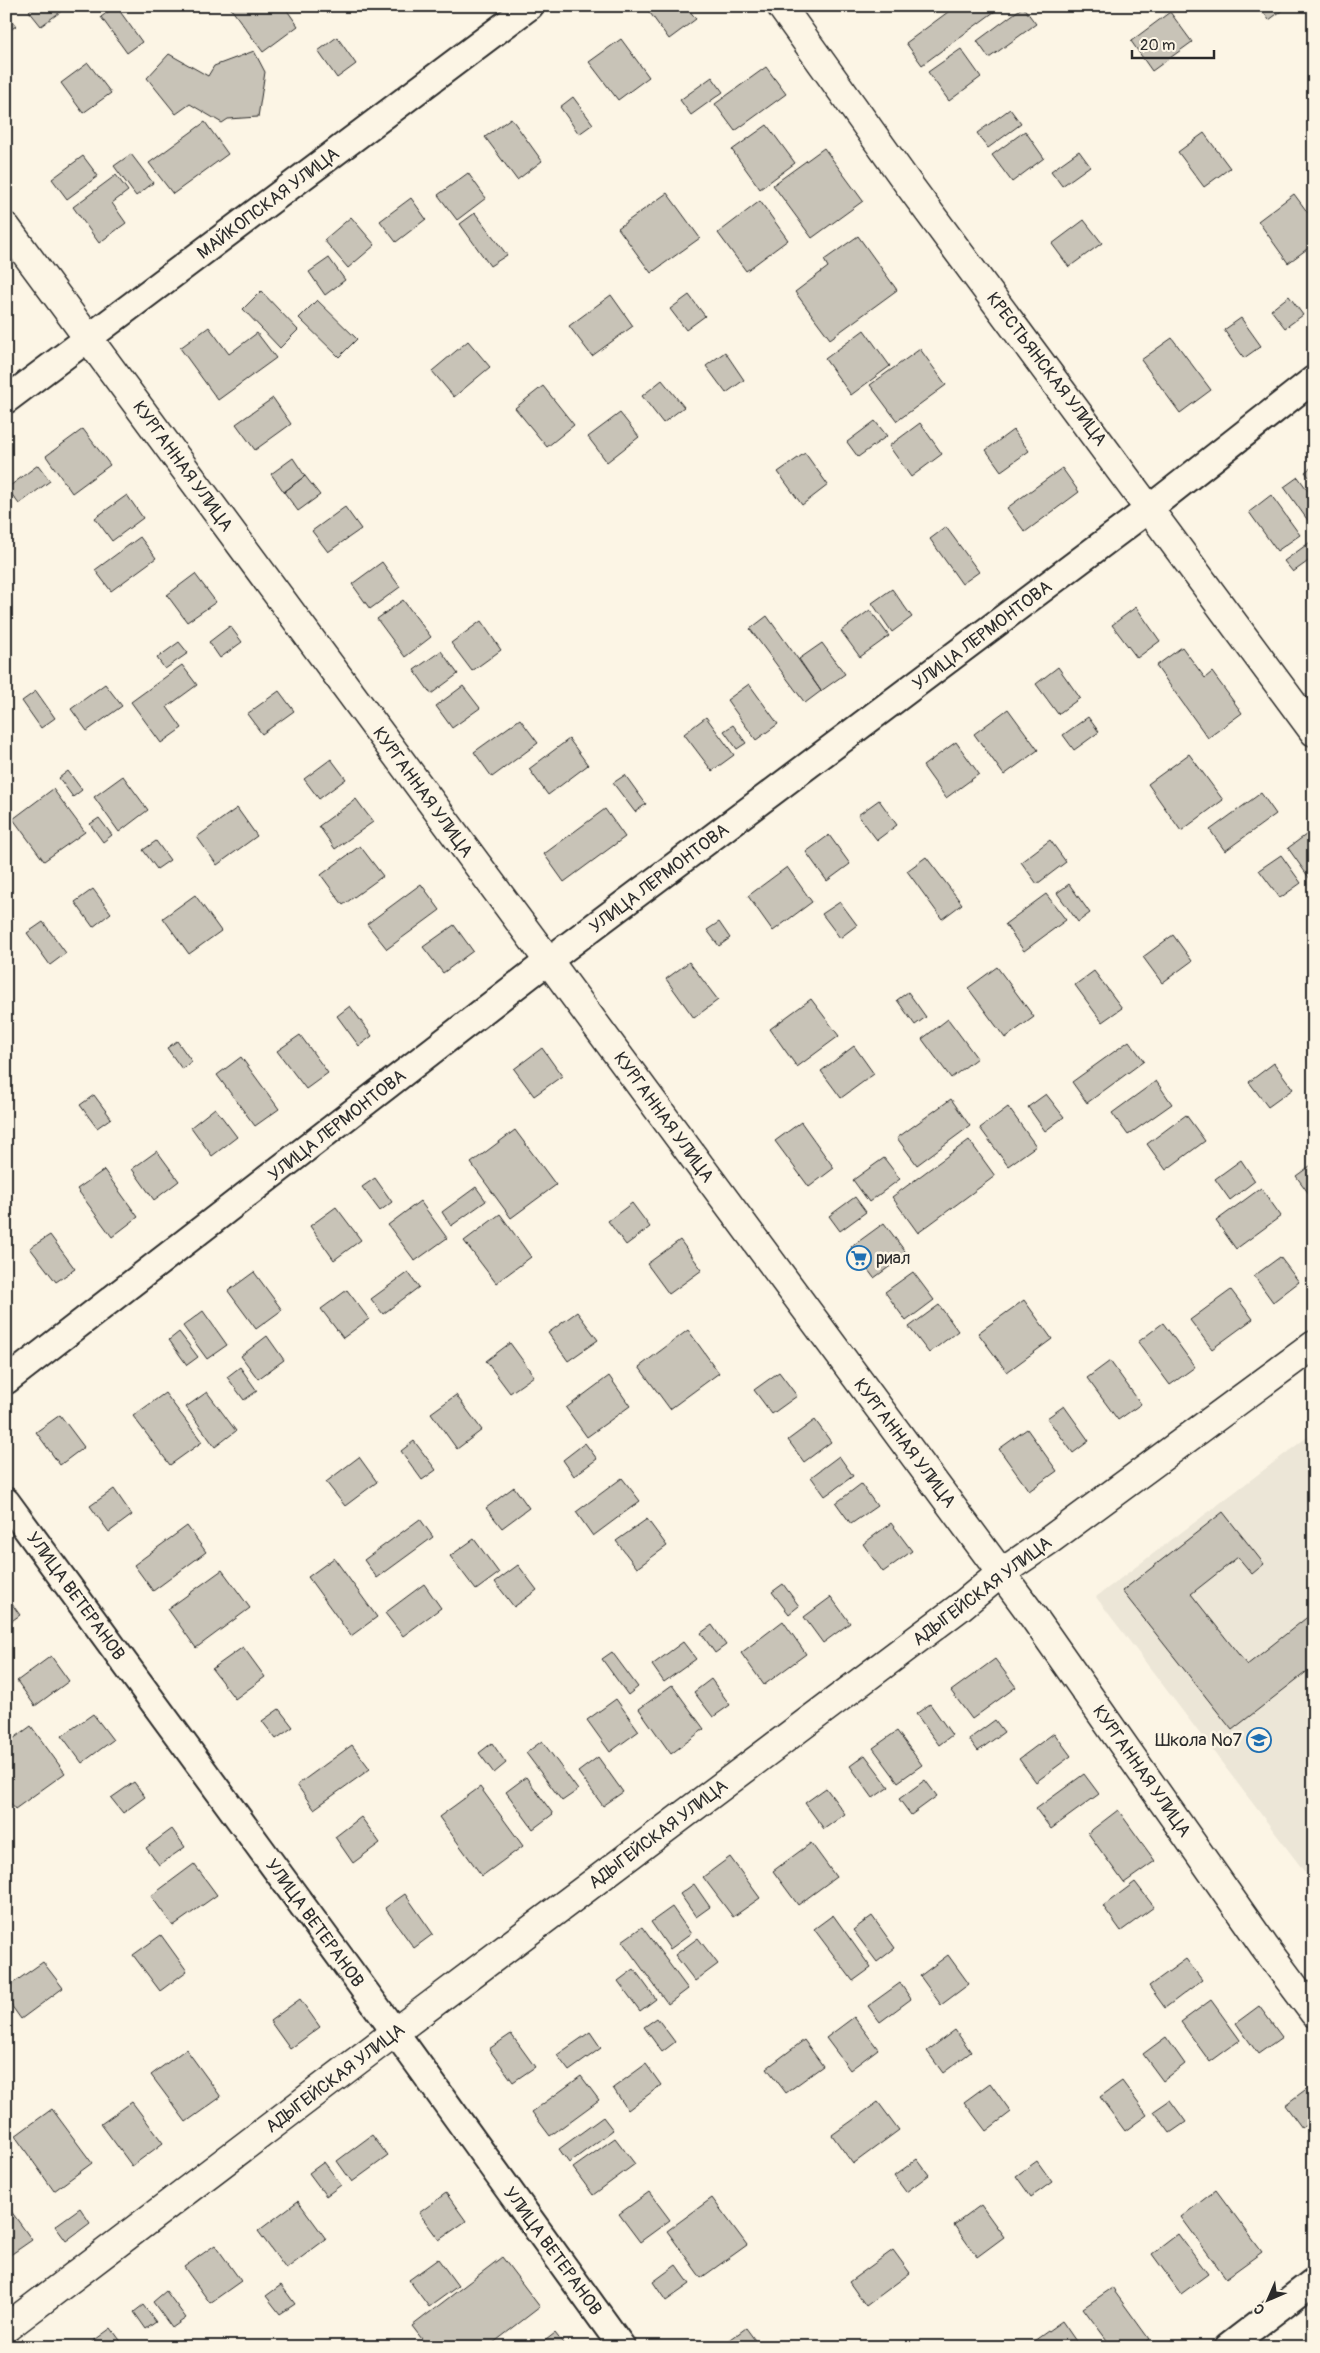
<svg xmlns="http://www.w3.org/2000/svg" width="1320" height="2353" font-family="Pangolin,sans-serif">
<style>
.built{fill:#ece6d7}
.building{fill:#c8c3b7;stroke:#2b2b2b}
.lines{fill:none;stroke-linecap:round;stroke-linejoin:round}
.minor-casing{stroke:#2b2b2b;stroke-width:30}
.tertiary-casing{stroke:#2b2b2b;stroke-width:31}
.secondary-casing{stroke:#2b2b2b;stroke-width:31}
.minor{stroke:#fcf5e5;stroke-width:26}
.tertiary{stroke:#fcf5e5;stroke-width:28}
.secondary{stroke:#fcf5e5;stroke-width:28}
.labels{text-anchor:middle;stroke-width:5;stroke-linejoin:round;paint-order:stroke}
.street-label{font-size:18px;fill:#2b2b2b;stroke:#fcf5e5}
.poi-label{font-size:18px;fill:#2b2b2b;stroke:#fcf5e5;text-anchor:start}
</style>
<rect width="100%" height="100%" fill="#fcf5e5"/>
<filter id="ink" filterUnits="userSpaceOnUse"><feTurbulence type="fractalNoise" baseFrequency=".02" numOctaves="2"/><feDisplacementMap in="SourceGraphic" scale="10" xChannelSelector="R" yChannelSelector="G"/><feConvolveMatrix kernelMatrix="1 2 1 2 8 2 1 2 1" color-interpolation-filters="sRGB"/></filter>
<g filter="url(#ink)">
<!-- built -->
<path class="built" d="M1314,1432V1884L1096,1597Z"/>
<!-- building -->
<path class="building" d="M35,6H66L67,7L41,26L29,11Z
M116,6L142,42L127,53L101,17Z
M229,6H284L298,26L263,52Z
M645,6H686L696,19L669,39Z
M956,6H1002L922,65L906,43Z
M1259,6H1288L1269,20Z
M1023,7L1036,24L989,58L977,41Z
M1170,12L1192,42L1152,71L1131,41Z
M6,13L16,26L6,33Z
M337,37L356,64L337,78L318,51Z
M621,39L649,77L618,100L589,62Z
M961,49L981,77L949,101L928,72Z
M254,51L265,72L258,117L228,119L222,123L190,104L176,114L147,78L169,54L208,76L214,66Z
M88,63L111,93L83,113L61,83Z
M766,67L786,94L735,131L715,104Z
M712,77L723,92L691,115L680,100Z
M573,97L593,124L579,134L560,107Z
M1010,109L1021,124L988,148L977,133Z
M511,118L542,161L517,180L485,137Z
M205,122L228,154L173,194L149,163Z
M767,125L795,163L760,189L732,150Z
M1025,131L1044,158L1012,182L992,155Z
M1204,133L1230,168L1204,187L1178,152Z
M824,148L863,201L812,238L773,185Z
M1079,151L1090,166L1062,186L1051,171Z
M131,154L153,183L136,196L114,166Z
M83,156L98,176L67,199L52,179Z
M468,173L486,198L457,220L438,195Z
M116,175L128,191L112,203L126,223L99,243L73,207Z
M667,193L700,238L651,273L618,228Z
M1294,194L1314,221V244L1288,263L1258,221Z
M411,198L426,219L396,242L380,221Z
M760,201L788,240L746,271L718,233Z
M475,213L507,255L490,266L460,224Z
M351,217L375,245L348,268L324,240Z
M1084,220L1102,243L1069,267L1052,244Z
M858,236L897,290L830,339L795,292L828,267L824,260Z
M329,258L345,280L325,295L309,272Z
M261,291L298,330L280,348L243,309Z
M611,295L633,326L592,356L569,326Z
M689,295L705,316L686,330L670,309Z
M1289,296L1303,315L1285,328L1271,310Z
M317,300L357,339L339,357L299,318Z
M1241,318L1261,346L1244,358L1224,330Z
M209,327L229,354L257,333L276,358L218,400L180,348Z
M864,330L890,366L851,395L825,359Z
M1172,338L1211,390L1180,413L1141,360Z
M468,341L490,367L454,397L432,371Z
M920,349L946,385L897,421L870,385Z
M725,352L744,380L726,393L706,366Z
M662,380L684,407L663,423L642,396Z
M543,386L574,425L547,447L515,408Z
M273,398L291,424L255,450L236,424Z
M620,413L639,437L607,462L588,437Z
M875,421L887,436L858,457L847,442Z
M920,423L942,454L911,477L889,446Z
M83,429L110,465L72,493L46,456Z
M1013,430L1029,451L1001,471L986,450Z
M805,453L828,485L802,505L778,472Z
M293,458L305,476L284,492L271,474Z
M38,465L50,481L19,504L7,488Z
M1314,465V483L1305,472Z
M1062,468L1079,492L1025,532L1007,508Z
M305,476L320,495L298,511L284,492Z
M1298,477L1314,499V519L1309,522L1284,487Z
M127,495L143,518L112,541L95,518Z
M1271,495L1300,535L1277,551L1249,512Z
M345,507L361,529L328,552L312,531Z
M946,527L979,572L962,584L930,539Z
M140,537L156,558L111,591L95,570Z
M1313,540L1314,557L1293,572L1284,561Z
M382,562L400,587L370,609L352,584Z
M195,574L216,602L187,622L167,595Z
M892,589L912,617L892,632L872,603Z
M403,600L431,637L405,657L377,619Z
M1136,607L1160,641L1137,658L1112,625Z
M870,610L889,636L860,657L841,631Z
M767,616L821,691L805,703L750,629Z
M481,621L501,650L472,671L451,643Z
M230,626L242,642L220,658L209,642Z
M179,642L188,653L165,669L157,658Z
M822,643L845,674L821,691L799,659Z
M1182,647L1205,678L1212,672L1242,713L1208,738L1156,666Z
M441,651L458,674L431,694L414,670Z
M182,665L197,685L167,707L182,728L161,743L131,702Z
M1058,667L1080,698L1058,714L1036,684Z
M105,684L122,706L87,731L71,709Z
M749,684L778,724L756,740L727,700Z
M463,686L480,708L452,728L436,706Z
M36,691L55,718L41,728L22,701Z
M279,691L294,711L262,734L247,714Z
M1008,709L1038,750L1004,775L974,734Z
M706,717L734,755L712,771L684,734Z
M1088,717L1099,732L1074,750L1063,735Z
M520,719L538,743L492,777L474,752Z
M733,725L746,743L737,749L724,731Z
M569,739L588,765L548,795L529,769Z
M956,742L979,774L946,798L923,766Z
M1189,754L1223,800L1181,831L1148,784Z
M331,759L346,779L319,799L304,779Z
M68,771L82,790L73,797L59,778Z
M625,775L646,804L635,812L613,783Z
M123,776L148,810L119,832L94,797Z
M53,789L85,832L44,861L13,819Z
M1261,793L1276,814L1225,851L1210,830Z
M356,799L373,822L335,849L319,826Z
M879,800L897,825L877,840L858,815Z
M237,808L257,836L217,865L197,837Z
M605,809L625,837L564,882L544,854Z
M99,818L112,835L103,842L90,824Z
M1314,829V876L1310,879L1288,848Z
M829,835L850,864L827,881L806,852Z
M1050,840L1066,862L1037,884L1021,862Z
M156,841L170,860L157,869L143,850Z
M360,846L383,876L343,905L321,875Z
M1281,855L1301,883L1280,898L1259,870Z
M926,857L962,904L942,919L907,871Z
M787,867L812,902L773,931L748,896Z
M421,884L440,910L387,949L367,924Z
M1069,884L1090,913L1078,922L1057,893Z
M93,889L111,913L93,927L75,902Z
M1046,894L1066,920L1024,951L1005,924Z
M195,895L221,931L189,954L163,918Z
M840,902L857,925L840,938L822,914Z
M43,922L66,953L50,965L27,933Z
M719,922L730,938L719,946L707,930Z
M454,925L473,951L443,973L423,947Z
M1173,935L1192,961L1162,983L1143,957Z
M689,962L718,1000L694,1018L666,979Z
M997,967L1034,1017L1005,1038L968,988Z
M1094,971L1122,1008L1102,1022L1075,985Z
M908,992L926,1017L915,1025L897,1000Z
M811,999L839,1036L797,1067L770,1029Z
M350,1006L372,1036L359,1046L337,1016Z
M948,1019L977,1058L951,1078L922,1039Z
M300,1035L328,1073L306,1089L277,1051Z
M177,1041L192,1062L182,1069L167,1048Z
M1129,1041L1144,1061L1087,1103L1072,1082Z
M854,1046L874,1074L841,1098L821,1071Z
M542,1048L562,1076L534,1096L514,1069Z
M241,1057L279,1109L255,1126L217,1075Z
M1274,1063L1293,1089L1268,1107L1249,1082Z
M1156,1081L1172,1104L1128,1135L1112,1113Z
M1046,1094L1064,1117L1045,1131L1028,1107Z
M94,1095L111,1118L97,1128L80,1105Z
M951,1099L970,1126L917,1165L897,1138Z
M1008,1107L1036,1146L1008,1166L980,1128Z
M215,1108L237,1137L212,1156L191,1127Z
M1186,1115L1205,1141L1166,1170L1147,1144Z
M801,1122L834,1168L809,1187L775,1141Z
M515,1130L556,1185L511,1218L471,1163Z
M969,1140L995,1176L918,1233L892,1197Z
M157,1151L179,1181L154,1200L132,1169Z
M884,1158L900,1179L869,1202L853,1180Z
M1241,1160L1255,1181L1230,1200L1215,1179Z
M1314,1163V1197L1312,1198L1296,1176Z
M104,1170L138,1217L112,1237L77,1189Z
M375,1178L392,1202L380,1211L362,1187Z
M476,1187L486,1201L451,1226L442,1212Z
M1261,1188L1281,1216L1236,1249L1216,1221Z
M855,1197L866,1212L840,1231L829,1216Z
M420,1201L447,1238L415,1261L388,1225Z
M632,1203L650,1227L626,1245L608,1221Z
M336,1207L361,1240L334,1260L310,1226Z
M500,1214L531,1257L496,1283L464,1241Z
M884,1223L907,1254L874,1278L851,1247Z
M50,1235L75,1269L56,1282L30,1248Z
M680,1240L702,1270L669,1294L647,1264Z
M1280,1257L1299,1282L1273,1302L1254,1276Z
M254,1272L282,1310L256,1329L228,1291Z
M408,1272L419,1287L383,1314L371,1299Z
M913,1272L934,1300L906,1321L885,1292Z
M347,1290L369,1319L343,1338L321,1309Z
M1231,1290L1253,1319L1212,1349L1190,1320Z
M1024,1300L1052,1339L1007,1372L978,1333Z
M939,1305L958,1331L929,1353L909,1327Z
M203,1311L227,1345L207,1359L183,1326Z
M577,1312L598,1340L568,1361L548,1333Z
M1163,1323L1195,1367L1170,1385L1138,1342Z
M688,1330L719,1373L670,1409L639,1367Z
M179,1332L198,1357L187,1365L169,1340Z
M267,1336L284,1360L258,1379L241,1356Z
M510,1343L534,1376L510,1393L486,1361Z
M1110,1361L1141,1404L1118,1420L1087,1378Z
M240,1367L257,1391L244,1400L227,1377Z
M779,1372L797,1396L772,1414L754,1390Z
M609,1376L630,1406L587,1437L566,1408Z
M207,1392L236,1431L215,1447L186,1407Z
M165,1393L202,1442L170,1465L133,1416Z
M456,1395L482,1430L457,1449L431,1413Z
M1064,1406L1089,1441L1073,1453L1047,1418Z
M60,1415L84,1447L60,1465L36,1432Z
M815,1420L831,1442L804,1462L788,1440Z
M1027,1429L1057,1471L1029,1491L999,1449Z
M414,1441L436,1470L422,1480L401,1451Z
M585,1443L597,1459L574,1476L563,1460Z
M839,1456L853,1476L825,1496L811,1477Z
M359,1457L377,1482L345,1506L326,1482Z
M622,1478L640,1501L593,1536L576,1512Z
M861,1484L877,1506L851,1524L836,1503Z
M514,1487L529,1508L502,1528L486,1508Z
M114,1489L132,1515L109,1532L90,1506Z
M1223,1512L1264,1564L1252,1574L1238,1557L1191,1594L1247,1665L1310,1615L1314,1620V1666L1232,1730L1122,1591Z
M420,1519L433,1537L377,1578L364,1560Z
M647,1519L667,1546L637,1568L616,1541Z
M891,1523L912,1551L883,1572L863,1544Z
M187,1526L206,1552L153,1591L134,1565Z
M474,1539L499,1573L476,1590L450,1556Z
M334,1558L377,1617L351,1636L308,1577Z
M518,1565L537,1590L514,1607L495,1582Z
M222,1570L250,1608L196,1648L168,1609Z
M424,1584L441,1608L403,1636L385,1613Z
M783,1584L799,1606L789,1614L772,1592Z
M6,1596L20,1615L6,1625Z
M831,1597L850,1623L823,1643L804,1617Z
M783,1621L806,1654L764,1685L741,1653Z
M712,1625L726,1645L715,1653L701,1633Z
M683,1642L696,1659L664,1682L652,1665Z
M243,1647L265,1677L235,1699L212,1669Z
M612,1652L638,1687L628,1695L602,1659Z
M51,1656L69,1681L35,1706L17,1681Z
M995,1659L1016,1687L972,1719L951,1691Z
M711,1679L730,1705L713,1717L694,1692Z
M672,1685L704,1729L671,1754L639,1709Z
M616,1699L639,1731L610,1752L587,1720Z
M930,1704L952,1735L939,1745L916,1714Z
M279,1709L293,1727L276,1739L262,1721Z
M93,1714L113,1740L82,1763L62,1736Z
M995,1720L1004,1732L978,1751L969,1739Z
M31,1726L65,1773L15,1809L6,1797V1744Z
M897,1731L922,1765L898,1782L873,1748Z
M1054,1733L1071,1756L1036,1782L1019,1759Z
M542,1741L578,1790L562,1801L526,1753Z
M492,1743L506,1763L494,1773L479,1753Z
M352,1745L370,1769L314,1809L297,1785Z
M865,1755L889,1787L873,1798L850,1766Z
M598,1757L623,1792L603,1806L578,1772Z
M1084,1774L1099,1794L1051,1829L1036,1809Z
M526,1777L553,1814L533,1829L506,1792Z
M925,1780L937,1796L911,1815L899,1799Z
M134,1782L145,1797L123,1813L111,1798Z
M480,1787L523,1846L482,1876L439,1817Z
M826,1788L845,1814L824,1829L805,1803Z
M1118,1810L1155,1861L1124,1883L1088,1833Z
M361,1817L380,1843L353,1863L335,1837Z
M172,1829L185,1847L159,1865L146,1848Z
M811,1843L836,1877L798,1905L773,1871Z
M730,1857L760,1898L733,1917L703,1877Z
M194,1864L217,1895L173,1926L151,1896Z
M1135,1882L1154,1907L1121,1931L1103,1906Z
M694,1884L710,1907L696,1917L680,1894Z
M405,1894L433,1934L414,1948L385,1908Z
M672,1907L691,1934L670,1949L651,1922Z
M833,1915L871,1968L853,1981L814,1929Z
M872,1916L895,1948L877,1962L853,1930Z
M642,1927L688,1989L668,2004L622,1941Z
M161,1935L187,1971L160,1991L133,1955Z
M698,1938L718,1964L695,1981L675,1955Z
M948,1955L969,1984L941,2005L920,1976Z
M1186,1959L1202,1980L1165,2008L1149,1986Z
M43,1962L63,1988L21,2019L6,1998V1988Z
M634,1969L656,1999L640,2011L618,1981Z
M900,1983L911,1999L880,2022L868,2006Z
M300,1999L320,2027L290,2049L270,2021Z
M1211,2000L1240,2040L1210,2062L1181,2022Z
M1259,2006L1282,2037L1258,2054L1236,2023Z
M854,2017L878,2049L850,2070L826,2038Z
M657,2018L675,2042L662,2052L644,2027Z
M955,2030L971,2052L943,2073L927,2051Z
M590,2032L601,2048L569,2071L557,2055Z
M511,2034L535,2067L513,2082L489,2049Z
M1166,2037L1185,2064L1163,2081L1143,2054Z
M804,2040L823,2066L786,2093L767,2068Z
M186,2049L221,2097L186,2122L151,2075Z
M646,2064L661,2085L628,2110L613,2088Z
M581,2076L599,2100L550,2136L532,2112Z
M1122,2081L1147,2115L1125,2131L1100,2097Z
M990,2083L1011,2112L986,2131L964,2102Z
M1313,2084L1314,2119L1302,2128L1285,2105Z
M1170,2100L1186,2122L1170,2133L1154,2111Z
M132,2102L163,2143L132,2166L101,2124Z
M878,2102L899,2130L853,2164L832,2135Z
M52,2109L92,2163L54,2191L15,2136Z
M603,2117L613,2130L569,2163L559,2149Z
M372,2135L388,2156L352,2182L337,2161Z
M615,2138L635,2164L593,2195L573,2168Z
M917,2159L929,2175L906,2192L894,2176Z
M1037,2161L1052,2182L1031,2197L1016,2176Z
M324,2162L341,2185L326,2196L309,2173Z
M1216,2190L1262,2252L1226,2278L1181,2217Z
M649,2192L670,2220L640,2242L619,2214Z
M446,2193L466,2221L439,2240L419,2213Z
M712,2198L747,2245L701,2278L667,2231Z
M298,2201L326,2239L286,2269L258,2231Z
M981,2205L1004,2237L977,2257L954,2225Z
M8,2207L32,2240L6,2258V2208Z
M80,2208L90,2223L66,2241L55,2226Z
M1178,2234L1208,2274L1181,2294L1152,2254Z
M215,2245L241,2281L210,2303L184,2267Z
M893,2250L910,2273L866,2306L849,2282Z
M502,2257L540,2307L488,2347H428L412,2326Z
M438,2259L458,2286L429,2307L409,2280Z
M676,2265L690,2284L666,2301L653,2282Z
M281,2285L295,2304L280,2314L266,2296Z
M1112,2288L1149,2339L1138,2347H1112L1083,2308Z
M166,2291L186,2318L172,2328L153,2302Z
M143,2305L156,2322L146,2329L134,2312Z
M1062,2321L1080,2347H1038L1034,2341Z
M111,2328L125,2347H90L88,2345Z
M746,2328L760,2347H720Z
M555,2333L566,2347H537Z"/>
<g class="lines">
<defs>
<path id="minor" d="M6,400L530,6
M6,1381L548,961L1150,508L1314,379
M6,1501L395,2032L622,2347
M1228,2347L1314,2281"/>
<path id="tertiary" d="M781,6L909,185L1314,732
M6,227L1035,1619L1264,1946L1314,2013"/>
<path id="secondary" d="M6,2328L395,2032L960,1607L1001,1573L1051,1539L1314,1345"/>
</defs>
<!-- minor casing -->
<use href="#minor" class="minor-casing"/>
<!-- tertiary casing -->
<use href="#tertiary" class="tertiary-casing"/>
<!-- secondary casing -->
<use href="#secondary" class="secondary-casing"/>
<!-- minor -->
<use href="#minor" class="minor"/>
<!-- tertiary -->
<use href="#tertiary" class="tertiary"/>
<!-- secondary -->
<use href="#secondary" class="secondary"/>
</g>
</g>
<!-- icons -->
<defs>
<symbol id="supermarket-ring" viewBox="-11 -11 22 22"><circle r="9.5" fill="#fcf5e5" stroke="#1f6fb2" stroke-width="1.5"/><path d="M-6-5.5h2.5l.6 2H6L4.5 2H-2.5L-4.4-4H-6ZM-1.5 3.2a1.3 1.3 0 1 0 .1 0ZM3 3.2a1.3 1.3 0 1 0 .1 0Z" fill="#1f6fb2"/></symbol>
<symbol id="school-ring" viewBox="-11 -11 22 22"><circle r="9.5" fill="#fcf5e5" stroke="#1f6fb2" stroke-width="1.5"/><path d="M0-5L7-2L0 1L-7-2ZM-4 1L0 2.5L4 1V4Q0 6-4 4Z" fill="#1f6fb2"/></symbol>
</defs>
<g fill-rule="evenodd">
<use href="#supermarket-ring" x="845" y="1244" width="28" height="28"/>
<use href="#school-ring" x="1245" y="1726" width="28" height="28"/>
</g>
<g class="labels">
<!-- street labels -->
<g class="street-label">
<text transform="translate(268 203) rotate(-37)" y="6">МАЙКОПСКАЯ УЛИЦА</text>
<text transform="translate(1047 369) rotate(53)" y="6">КРЕСТЬЯНСКАЯ УЛИЦА</text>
<text transform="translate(183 466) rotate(54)" y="6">КУРГАННАЯ УЛИЦА</text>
<text transform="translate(982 635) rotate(-37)" y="6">УЛИЦА ЛЕРМОНТОВА</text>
<text transform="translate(423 792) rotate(54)" y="6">КУРГАННАЯ УЛИЦА</text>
<text transform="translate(659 878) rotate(-37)" y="6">УЛИЦА ЛЕРМОНТОВА</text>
<text transform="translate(664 1117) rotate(54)" y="6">КУРГАННАЯ УЛИЦА</text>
<text transform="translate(337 1125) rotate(-38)" y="6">УЛИЦА ЛЕРМОНТОВА</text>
<text transform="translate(905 1443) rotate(53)" y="6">КУРГАННАЯ УЛИЦА</text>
<text transform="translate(982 1591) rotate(-37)" y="6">АДЫГЕЙСКАЯ УЛИЦА</text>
<text transform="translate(76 1596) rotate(54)" y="6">УЛИЦА ВЕТЕРАНОВ</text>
<text transform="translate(1142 1771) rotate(55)" y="6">КУРГАННАЯ УЛИЦА</text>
<text transform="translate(658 1834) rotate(-37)" y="6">АДЫГЕЙСКАЯ УЛИЦА</text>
<text transform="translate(315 1923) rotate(54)" y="6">УЛИЦА ВЕТЕРАНОВ</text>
<text transform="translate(335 2078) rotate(-37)" y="6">АДЫГЕЙСКАЯ УЛИЦА</text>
<text transform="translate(553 2251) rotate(54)" y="6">УЛИЦА ВЕТЕРАНОВ</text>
</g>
<!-- poi labels -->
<g class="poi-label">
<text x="876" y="1264">риал</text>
<text x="1242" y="1746" text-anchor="end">Школа №7</text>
</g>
</g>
<!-- margin -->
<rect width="1320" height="2353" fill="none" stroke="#fcf5e5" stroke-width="25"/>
<rect x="12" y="12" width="1295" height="2328" fill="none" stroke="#2b2b2b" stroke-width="2" filter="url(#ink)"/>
<!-- north arrow -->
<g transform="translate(1268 2300) rotate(225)" stroke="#fcf5e5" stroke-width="4" paint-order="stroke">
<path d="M0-4L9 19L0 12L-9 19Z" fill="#2b2b2b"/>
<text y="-8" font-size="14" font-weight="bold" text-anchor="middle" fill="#2b2b2b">С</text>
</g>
<!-- scale -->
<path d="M1132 50v8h82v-8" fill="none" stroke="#2b2b2b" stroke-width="2.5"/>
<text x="1140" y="50" font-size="15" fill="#2b2b2b" stroke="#fcf5e5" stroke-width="4" paint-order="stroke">20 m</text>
</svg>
